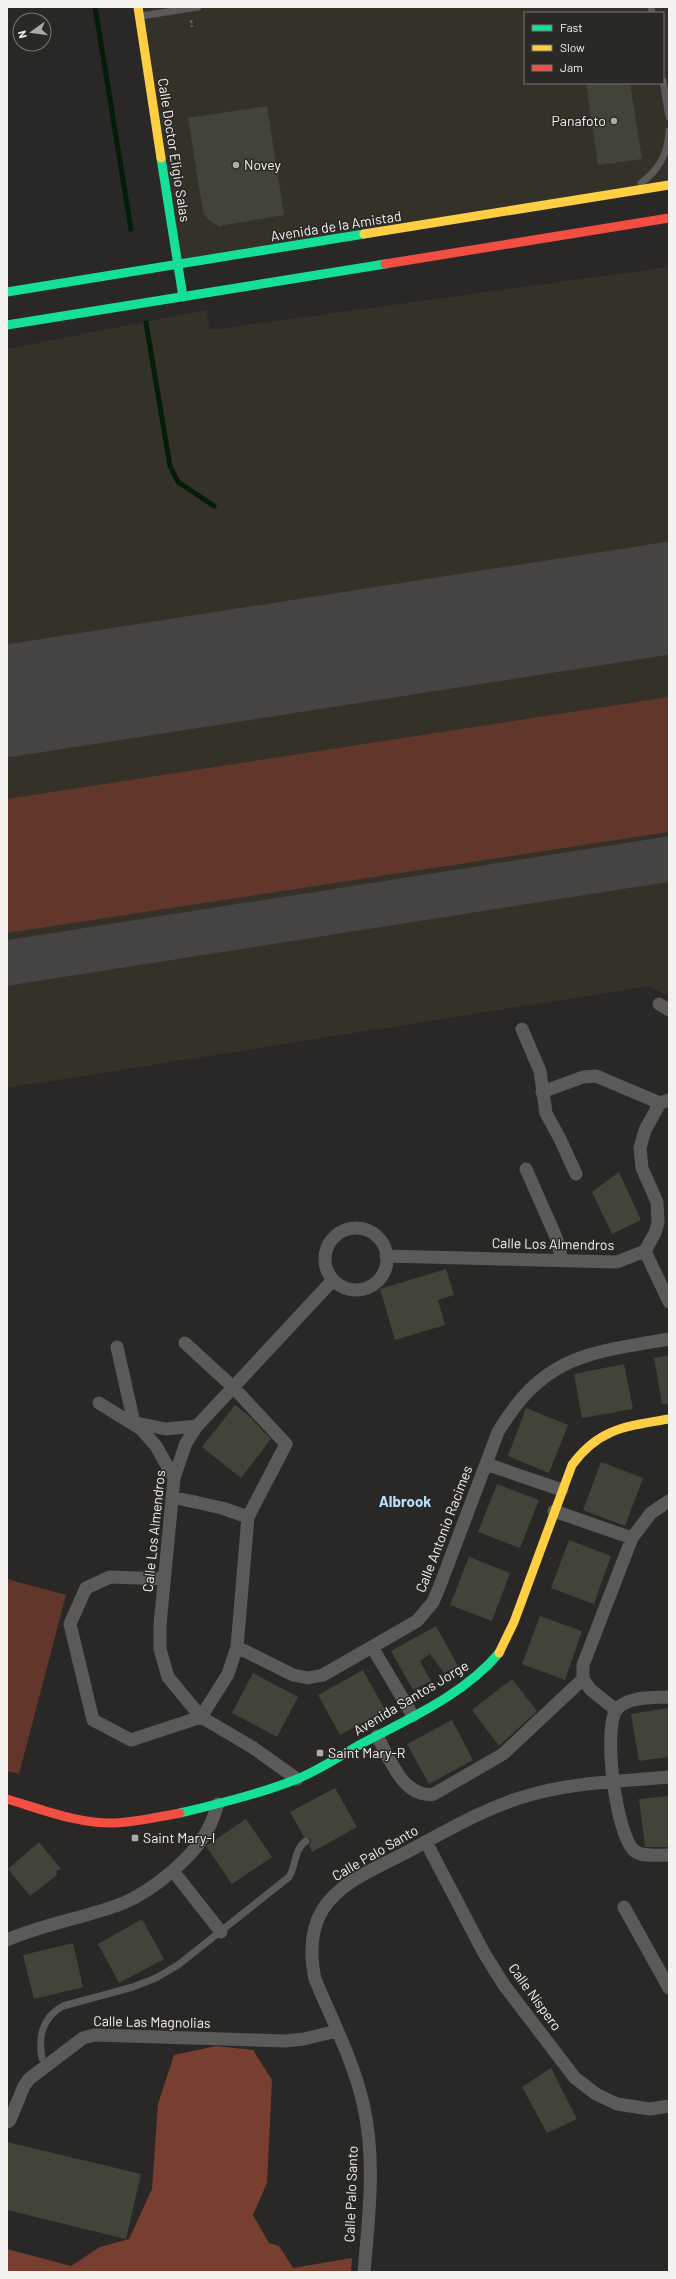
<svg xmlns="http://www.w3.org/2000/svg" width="676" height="2279" font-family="Barlow,sans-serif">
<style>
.built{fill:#343128;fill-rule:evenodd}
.green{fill:#63362b}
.forest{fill:#783e30}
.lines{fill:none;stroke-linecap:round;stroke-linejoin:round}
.stream{stroke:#041d09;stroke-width:5}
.taxiway{stroke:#464442;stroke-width:45}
.runway{stroke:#464442;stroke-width:112}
.building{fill:#424339}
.path{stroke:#5c5c5b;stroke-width:2.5;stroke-dasharray:3 2;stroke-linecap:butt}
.lane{stroke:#5b5a58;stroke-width:7}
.street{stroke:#5b5a58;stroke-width:13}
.fast{stroke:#16e098;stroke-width:9}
.slow{stroke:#ffcf43;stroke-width:9}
.jam{stroke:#f24e42;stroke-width:9}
.poi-dot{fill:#adaba9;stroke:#2b2925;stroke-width:1.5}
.labels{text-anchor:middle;stroke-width:3;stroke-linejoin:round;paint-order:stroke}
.poi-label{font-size:14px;fill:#f3f2ef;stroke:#2b2925;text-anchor:start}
.street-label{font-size:14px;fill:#f3f2ef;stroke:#2b2925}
.neighbourhood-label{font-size:15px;font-weight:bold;fill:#b6e0fd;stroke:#2b2925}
</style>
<rect width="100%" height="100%" fill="#2a2826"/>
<!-- built -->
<path class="built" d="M137,7H669V185L178,265ZM525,13H663V83H525Z
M669,267V997L650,986L7,1088V349L206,310L210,330Z"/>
<!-- green -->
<path class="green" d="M669,697V832L7,933V799Z
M7,1579L66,1595L19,1774L7,1771Z"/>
<!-- forest -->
<path class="forest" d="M216,2046L253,2050L272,2080L267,2183L253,2215L269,2243L279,2246L293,2268L352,2258L351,2272H7V2249L71,2266L100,2247L129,2239L152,2189L158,2104L174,2055Z"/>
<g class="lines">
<!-- stream -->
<path class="stream" d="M95,7L131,229
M146,323L170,466L178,482L214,506"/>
<!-- taxiway -->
<path class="taxiway" d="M7,963L669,859"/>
<!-- runway -->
<path class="runway" d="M7,701L669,598"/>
</g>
<!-- building -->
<path class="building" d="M586,83H630L642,159L598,165Z
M267,106L284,215L219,226L208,220L203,212L188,118Z
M619,1172L641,1220L612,1234L592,1192Z
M446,1269L454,1295L438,1300L445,1325L395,1340L380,1289Z
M669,1355V1404H662L654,1358Z
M624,1364L633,1409L582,1418L574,1374Z
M235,1405L248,1415L271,1439L241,1478L202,1447Z
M526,1408L568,1425L549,1473L508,1456Z
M601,1462L643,1478L625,1526L583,1510Z
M497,1484L539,1500L520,1548L478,1532Z
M569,1540L611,1556L594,1604L551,1588Z
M469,1557L510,1573L492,1621L450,1605Z
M540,1616L582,1631L565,1680L522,1664Z
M436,1626L458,1666L444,1673L430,1654L420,1661L431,1681L413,1690L391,1651Z
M363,1670L385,1710L340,1735L318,1695Z
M253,1673L298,1697L277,1737L232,1713Z
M512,1679L537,1711L499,1746L472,1710Z
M668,1708L669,1757L639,1761L631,1714Z
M452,1720L473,1760L429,1784L407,1744Z
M335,1788L357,1827L312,1852L309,1845L311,1842L310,1838L304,1837L290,1812Z
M669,1796V1847H645L639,1799Z
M246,1819L272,1857L232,1884L206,1846Z
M39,1842L61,1869L56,1871L57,1875L30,1896L8,1869Z
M142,1919L164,1959L119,1983L98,1944Z
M73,1943L83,1987L34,1999L23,1955Z
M551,2068L577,2119L547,2133L522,2087Z
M7,2142L141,2174L126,2239L7,2210Z"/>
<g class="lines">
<!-- path -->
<path class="path" d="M191,20L192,27"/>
<!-- lane -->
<path class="lane" d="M651,7L652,13
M141,16L198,7
M663,81L669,117
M641,183C659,170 668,154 669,131
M42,2058C38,2036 42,2018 63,2006L133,1987L156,1978L178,1965L289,1877C296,1866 294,1849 306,1841"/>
<!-- street -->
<path class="street" d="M659,1004L669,1010
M522,1029L540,1071L546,1113L560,1139L576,1174
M542,1092L583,1077L596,1076L660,1103
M526,1169L556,1237L562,1259
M325 1259a31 31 0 1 1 62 0a31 31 0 1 1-62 0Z
M645,1251L669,1302
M386,1256L617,1262L645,1251L655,1233L658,1223L657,1202L642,1168L640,1148L645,1130L660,1103L669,1100
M117,1347L134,1423
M99,1403L141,1429L156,1446L174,1478
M136,1423L166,1429L197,1426
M486,1464L562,1490
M172,1497L222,1508L248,1517
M554,1511L632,1538
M164,1579L110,1577L86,1588L70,1624L93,1720L131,1740L201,1717L228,1674L237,1647L248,1517L286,1444L234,1388L185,1343
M237,1647L293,1675L308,1678L323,1675L417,1621L433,1602L439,1588L498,1432C544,1355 588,1353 669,1339
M372,1647L413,1716
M583,1679L591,1690L616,1710
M669,1697C653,1698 628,1696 617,1709C602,1726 616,1840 636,1852C645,1857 659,1855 669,1855
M377,1736C390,1758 403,1799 434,1794L503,1754L583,1679V1665L632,1538L651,1513L669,1501
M297,1779L252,1747L201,1717L168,1677L160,1649V1625L174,1478L186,1443L197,1426L333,1280
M426,1842L484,1953L504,1985L575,2078L596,2094L617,2104L650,2109L669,2106
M173,1871L221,1932
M624,1907L669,1988
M7,1940C43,1924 84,1918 121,1904C151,1892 195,1857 209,1827C213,1820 215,1812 218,1804
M7,2122L10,2120L24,2086L29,2079L83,2038L94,2035L285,2041L304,2039L337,2031
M364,2272C369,2215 376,2159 363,2103C353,2060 332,2020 315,1979C310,1955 310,1930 323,1909C341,1881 377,1868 405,1853C448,1830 489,1805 537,1793C580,1782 625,1781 669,1777"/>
<!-- fast -->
<path class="fast" d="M161,158L183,297
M7,292L364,234
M7,325L385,264
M180,1813C219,1804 260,1794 297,1779C319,1770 340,1756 361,1744C408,1719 464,1695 499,1653"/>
<!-- slow -->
<path class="slow" d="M138,7L161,158
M364,234L669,185
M499,1653L514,1622L572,1465C599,1428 627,1426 669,1419"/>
<!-- jam -->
<path class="jam" d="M385,264L669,218
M7,1799C41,1809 78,1824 114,1823C136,1822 158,1817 180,1813"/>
</g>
<!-- markers -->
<g class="poi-dot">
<circle cx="614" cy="121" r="4"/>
<circle cx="236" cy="165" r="4"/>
<rect x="316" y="1749" width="8" height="8" rx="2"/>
<rect x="131" y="1834" width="8" height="8" rx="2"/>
</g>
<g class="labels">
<!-- poi labels -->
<g class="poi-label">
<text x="606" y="126" text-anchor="end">Panafoto</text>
<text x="244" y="170">Novey</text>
<text x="328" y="1758">Saint Mary-R</text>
<text x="143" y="1843">Saint Mary-I</text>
</g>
<!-- street labels -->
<g class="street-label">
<text transform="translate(174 150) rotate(81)" y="5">Calle Doctor Eligio Salas</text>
<text transform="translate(336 226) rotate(-9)" y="5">Avenida de la Amistad</text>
<text transform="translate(553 1244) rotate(1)" y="5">Calle Los Almendros</text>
<text transform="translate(444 1529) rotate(-69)" y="5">Calle Antonio Racimes</text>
<text transform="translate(154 1531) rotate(-84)" y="5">Calle Los Almendros</text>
<text transform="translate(411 1698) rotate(-31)" y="5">Avenida Santos Jorge</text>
<text transform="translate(375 1853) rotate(-30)" y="5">Calle Palo Santo</text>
<text transform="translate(535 1997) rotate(54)" y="5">Calle Níspero</text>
<text transform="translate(152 2022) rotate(1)" y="5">Calle Las Magnolias</text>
<text transform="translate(351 2194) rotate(-88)" y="5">Calle Palo Santo</text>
</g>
<!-- neighbourhood labels -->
<g class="neighbourhood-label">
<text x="405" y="1507">Albrook</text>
</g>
</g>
<!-- border -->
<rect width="676" height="2279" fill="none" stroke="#f3f2ef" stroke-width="16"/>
<!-- legend -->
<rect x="524" y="12" width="140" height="72" fill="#2b2925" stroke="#7b7976"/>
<rect x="532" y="25" width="20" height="6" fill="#16e098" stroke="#7b7976"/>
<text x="560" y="32" font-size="12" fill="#f3f2ef">Fast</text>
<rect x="532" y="45" width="20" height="6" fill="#ffcf43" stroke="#7b7976"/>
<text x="560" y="52" font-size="12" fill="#f3f2ef">Slow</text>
<rect x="532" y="65" width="20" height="6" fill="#f24e42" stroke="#7b7976"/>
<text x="560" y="72" font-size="12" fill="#f3f2ef">Jam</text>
<!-- north arrow -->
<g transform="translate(32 32) rotate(256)"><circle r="19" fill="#2b2925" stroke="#7b7976"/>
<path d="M0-3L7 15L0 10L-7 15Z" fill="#adaba9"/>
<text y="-6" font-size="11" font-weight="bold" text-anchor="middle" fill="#f3f2ef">N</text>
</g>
</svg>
